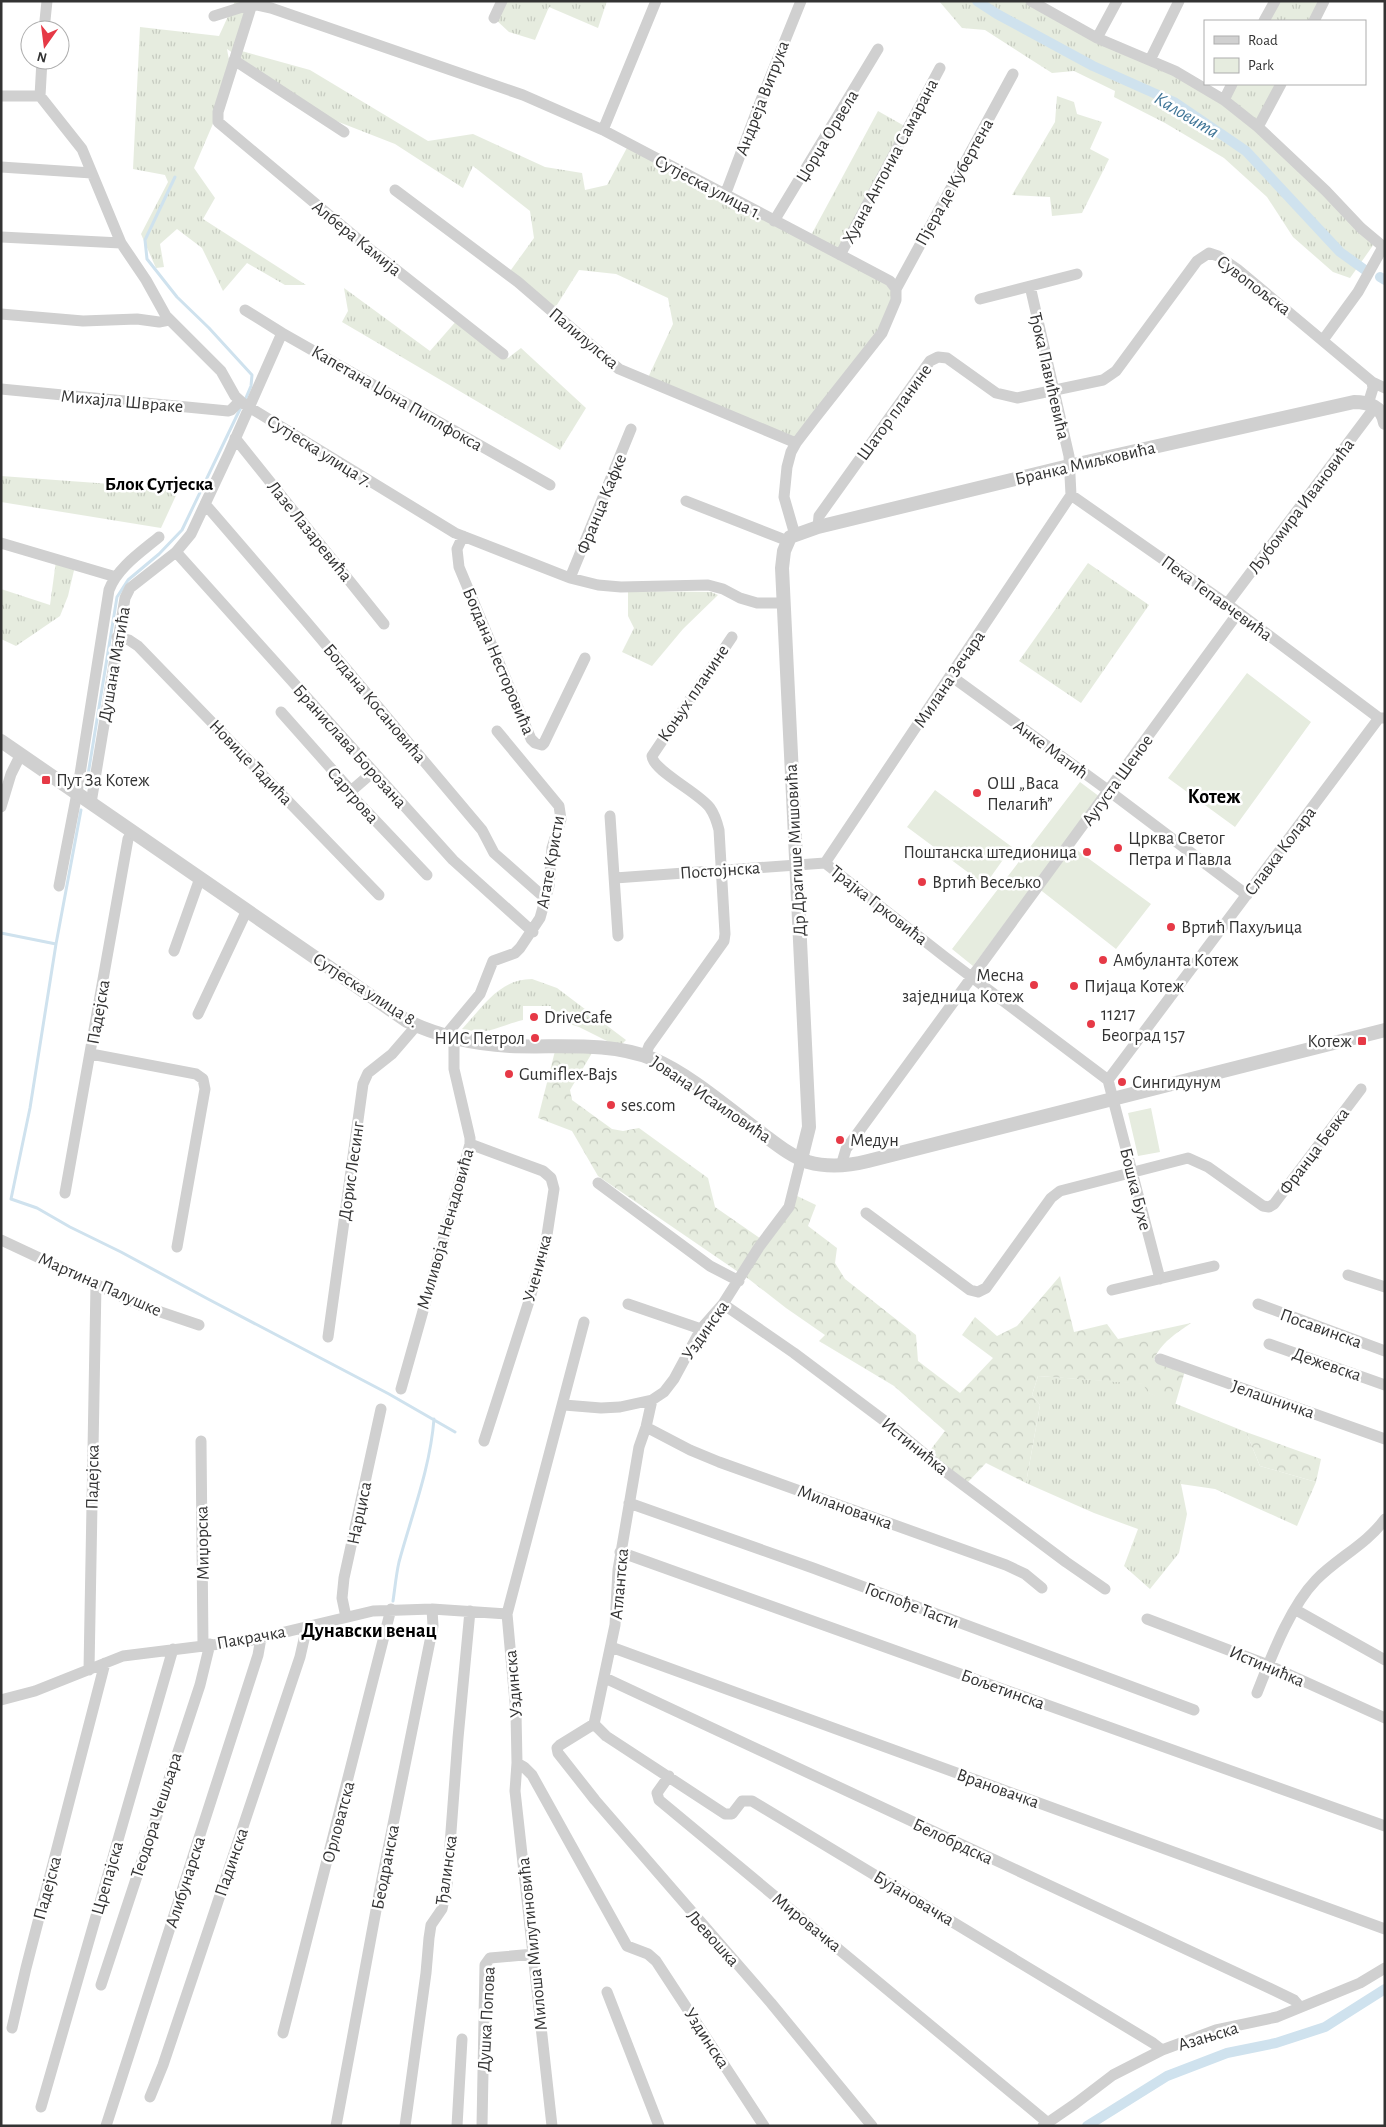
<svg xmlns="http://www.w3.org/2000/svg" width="1386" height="2127" font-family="'Alegreya Sans',sans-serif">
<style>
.grass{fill:url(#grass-tufts)}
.forest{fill:url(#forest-crowns)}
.park{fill:#e6ecdf}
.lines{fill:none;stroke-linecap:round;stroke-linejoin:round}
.stream{stroke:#cfe2ee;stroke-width:3}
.canal{stroke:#cfe2ee;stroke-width:10}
.minor{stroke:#d0d0d0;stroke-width:11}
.tertiary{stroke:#d0d0d0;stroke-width:14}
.poi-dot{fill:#e63946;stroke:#fff;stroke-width:2}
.labels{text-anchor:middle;stroke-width:5;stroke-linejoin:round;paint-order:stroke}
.street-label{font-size:18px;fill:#333;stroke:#fff}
.poi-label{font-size:18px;fill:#333;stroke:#fff;text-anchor:start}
.water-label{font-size:19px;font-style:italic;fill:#3f7597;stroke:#fff}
.neighbourhood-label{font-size:19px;font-weight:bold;fill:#000;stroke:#fff}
.quarter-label{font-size:20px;font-weight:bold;fill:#000;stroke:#fff}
</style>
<defs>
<pattern id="grass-tufts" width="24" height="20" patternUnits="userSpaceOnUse" patternTransform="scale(1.25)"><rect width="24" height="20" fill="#e6ecdf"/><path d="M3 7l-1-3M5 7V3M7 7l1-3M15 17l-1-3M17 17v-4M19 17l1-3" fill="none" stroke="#c6cbc0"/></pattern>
<pattern id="forest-crowns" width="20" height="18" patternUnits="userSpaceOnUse" patternTransform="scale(1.25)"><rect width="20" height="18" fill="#e6ecdf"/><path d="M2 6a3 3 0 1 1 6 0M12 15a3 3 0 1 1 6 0" fill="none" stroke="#c6cbc0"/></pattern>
</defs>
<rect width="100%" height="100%" fill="#fff"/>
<!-- grass -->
<path class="grass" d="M235,1H252L238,50L310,70L428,141L473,134L545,167L582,173L585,190L607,185L629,144L809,239L878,111L908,128L840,255L896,289L890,318L796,443L646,382L673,324L668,298L616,274L579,270L553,311L508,274L534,238L530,211L473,166L463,188L395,144L331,119L227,49L231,71L218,112L194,168L215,198L203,219L306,285H285L247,263L223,291L202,248L177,229L160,244L164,267L156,268L141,234L168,182L165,175L133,169L140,27L219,36Z
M502,1H607L598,28L549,7L535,40L509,32L494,18Z
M939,1H1031L1223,100L1232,84H1280L1258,127L1374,244L1350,278L1333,272L1293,237L1267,197L1224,158L1165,123L1114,97L1115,91L1074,71L1052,73L985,30L962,28Z
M1275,1H1323L1312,21H1264Z
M1057,96L1074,102L1077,114L1102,122L1090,149L1109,159L1082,213L1052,216L1050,197L1012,195L1055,122Z
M344,288L430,351L458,319L508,358L521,348L586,408L560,450L342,322L348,311Z
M1,476L179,489L161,528L1,502Z
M56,561L75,566L68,596L60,616L16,646L1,639V589L50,605Z
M1088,563L1149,605L1081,703L1019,661Z
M628,591L711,592L718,595L683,629L652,666L622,652L634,628L628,616Z
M532,979L557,988L626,1040L622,1044H613L579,1027L551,1018V1006H523V1020C498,1026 489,1036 462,1029C483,1007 499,979 532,979Z
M1038,1376L1152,1384L1149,1393L1246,1432L1260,1466L1316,1482L1297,1526L1215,1489L1181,1484L1187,1514L1179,1553L1150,1589L1124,1566L1138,1529L1094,1513L1026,1483L1040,1405L1032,1395Z"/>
<!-- forest -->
<path class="forest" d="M555,1051L592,1053L570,1090L572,1100L612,1129L623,1131L639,1128L708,1178L715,1207L767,1243L795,1195L816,1205L808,1226L837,1248L835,1263L845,1279L916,1335L918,1361L960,1393L993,1358L962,1335L975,1317L997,1336L1017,1326L1060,1276L1074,1332L1107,1324L1118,1339L1191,1323C1177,1333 1160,1343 1154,1360L1185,1371L1175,1405L1148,1393L1143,1384L1038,1376L1032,1395L1040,1405L1026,1483L986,1463L968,1482L928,1453L945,1431L894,1386L819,1341L825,1335L786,1308L750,1280L598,1176L572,1131L538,1118Z
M1246,1432L1321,1459L1316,1482L1260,1466Z"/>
<!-- park -->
<path class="park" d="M1247,673L1311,722L1235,827L1168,778Z
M1080,782L1100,797L973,966L952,949Z
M935,790L1012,847L985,885L907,827Z
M1070,845L1151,904L1116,949L1038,888Z
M1151,1108L1160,1152L1138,1156L1128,1113Z"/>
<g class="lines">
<!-- stream -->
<path class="stream" d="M175,177L145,240L147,259L177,297L209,328L252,375L251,386L245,400
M86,787L117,597L128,580L159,554L182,530L241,407
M1,933L56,944L30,1108L11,1199L37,1208L70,1227L121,1252L208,1299L389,1394L455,1432
M56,944L81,810
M393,1601C395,1588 396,1575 399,1562C412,1514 430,1469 434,1419"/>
<!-- canal -->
<path class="canal" d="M977,1L997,14L1093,66L1174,102L1246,151L1340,252L1365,270
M1380,277L1385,280
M1087,2126L1167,2076L1227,2053L1276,2043L1325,2027L1385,1989"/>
<!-- minor -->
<path class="minor" d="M253,1L218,112V122L366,246L503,354
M1031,1L1097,38L1175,71L1224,100L1258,127L1326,191L1361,228L1385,248
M252,4L271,8L523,95L603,130L890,281L896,289V300L882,333L815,418L796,443L791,452L787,467L784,497L795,535
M214,16L252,4
M494,18L502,1
M1264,21L1275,1
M1314,21L1324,1
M44,30L47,1
M1097,38L1117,1
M42,60L40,96L82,149L121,243L146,280L166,316L221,371L235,396L244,404L455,533L570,578L598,585L621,587L708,585L723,589L740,598L757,603H784
M234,60L344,132
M1150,60L1179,1
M1,96H40
M1224,100L1232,84
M1258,127L1281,84
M603,130L656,1
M1,167L92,173
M395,190L518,282L619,369L796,443
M725,195L761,100L801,1
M774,221L878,49
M1,237L121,243
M840,255L940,68
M1030,286L1069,456L1071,495L1227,604L1379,718H1385
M896,289L1013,74
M980,299L1077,274
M245,310L282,333L550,485
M1,314L83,321L137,319L159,322L169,320
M1323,340L1358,292L1383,247
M1,389L228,411L231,410L240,401
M1368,404L1373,388L1372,382
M235,438L384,624
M686,501L788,541
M205,504L305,620L482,830L494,853L546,899
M818,527L819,516L930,361L938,357L947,358L996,393L1017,398L1103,380L1116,371L1197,261L1209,253L1218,256L1237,269L1372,382L1385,388
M463,536L457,549L459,567L531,739L535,743L542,745L544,743L585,658
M1,543L116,577
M176,552L453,860L533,932
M570,578L631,429
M1227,604L1375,407
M117,637L129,640L138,646L379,895
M951,676L1109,791L1247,895
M281,712L351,791L355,799L427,875
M351,791L373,772
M91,803L125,598L130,588L176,552L191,534L229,453L282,333
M1,807L11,774L21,754
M610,816L618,936
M825,863L945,957L1108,1080L1160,1279
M825,863L1071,495
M615,878L825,863
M59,886L77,793L109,590C117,568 141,552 159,537
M174,951L200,878
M198,1014L247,910
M445,1036L480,994L493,961L515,953L520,948L540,918L549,886L552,848L561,819L559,806L497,731
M91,1054L196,1074L203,1079L205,1089L177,1247
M645,1056L649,1046L724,941L725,934L719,830C717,822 715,815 710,808C700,793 653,771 652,756L732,637
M1108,1080L1379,718
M470,1144L543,1171L551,1178L554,1189L547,1235L530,1298L484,1441
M841,1166L846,1149L1238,613
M598,1183L710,1266L739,1281
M65,1193L128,839L132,832
M866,1213L970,1290L978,1292L986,1288L1051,1198L1060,1191L1188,1158L1208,1167L1263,1206L1269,1207L1274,1204L1361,1089
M1,1240L140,1305L199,1325
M1348,1275L1385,1287
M1112,1290L1214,1266
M628,1304L701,1329
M723,1304L794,1353L890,1425L946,1472L1066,1562L1105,1589
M1258,1304L1385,1351
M328,1337L363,1084L368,1073L392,1054L417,1025
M1269,1344L1385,1385
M1160,1359L1385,1439
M401,1389L470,1144V1138L454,1069V1039
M652,1400L646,1427L639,1447L618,1570L615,1625L594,1724L560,1745L557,1748L558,1753L595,1800L771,2003L872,2126
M564,1405L601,1408L620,1407L652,1400L664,1392L674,1379L701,1329L723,1304L759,1247L789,1207L801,1159
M646,1427L690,1450L719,1462L1006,1565L1025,1574L1042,1588
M201,1441L203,1645
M629,1503L813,1568L1194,1710
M620,1552L1385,1826
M1296,1610L1385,1660
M346,1617L342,1598L344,1578L381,1409
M1147,1619L1268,1665L1385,1718
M611,1647L1385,1929
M89,1670L96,1284
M605,1678L1267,1987L1294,2000L1300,2007
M1257,1693C1271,1658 1289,1608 1316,1580C1337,1558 1366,1545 1385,1519
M1,1700L35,1691L123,1656L252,1640L373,1611L432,1609L507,1614
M594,1724L606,1736L725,1814H732L742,1801H752L1153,2043L1162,2050
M517,1763L524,1767L532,1775L627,1946L648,1954L656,1961L764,2126
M669,1776L657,1793L659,1800L1048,2123
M101,1985L200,1685L210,1644
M607,1992L659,2126
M12,2028L26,1968L105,1663
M283,2033L391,1609
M150,2097L163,2065L300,1657L307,1626
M41,2107L173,1649
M106,2126L258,1655L261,1638
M336,2126L379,1894L433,1626L432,1609
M405,2126L426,1973L429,1938L431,1925L442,1909L447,1885L458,1738L470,1611
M457,2126L462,2039
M482,2126L485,1965L490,1958L534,1954
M552,2126L515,1791L517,1763L516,1713L507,1614L584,1322
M1043,2126L1075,2104L1113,2075L1162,2050L1216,2030L1277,2017L1360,1983L1385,1968"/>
<!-- tertiary -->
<path class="tertiary" d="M1,741L407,1021C440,1037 474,1044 510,1046C558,1048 608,1041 653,1059C689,1074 729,1109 760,1132C775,1143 790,1156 808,1162C829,1168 848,1166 868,1161L1385,1030
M801,1159L809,1127L782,568L784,551L790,537L818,527L1069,466L1354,402C1368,402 1383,407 1385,423"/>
</g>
<!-- markers -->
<g class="poi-dot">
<rect x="41" y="775" width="10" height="10" rx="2.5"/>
<circle cx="977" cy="793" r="5"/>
<circle cx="1118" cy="848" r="5"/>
<circle cx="1087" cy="852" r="5"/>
<circle cx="922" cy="882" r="5"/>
<circle cx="1171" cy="927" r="5"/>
<circle cx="1103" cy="960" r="5"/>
<circle cx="1034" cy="985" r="5"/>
<circle cx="1074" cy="986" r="5"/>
<circle cx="534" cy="1017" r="5"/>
<circle cx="1091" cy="1024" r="5"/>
<circle cx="535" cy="1038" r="5"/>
<rect x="1357" y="1036" width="10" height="10" rx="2.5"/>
<circle cx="509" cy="1074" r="5"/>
<circle cx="1122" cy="1082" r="5"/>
<circle cx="611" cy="1105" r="5"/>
<circle cx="840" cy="1140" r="5"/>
</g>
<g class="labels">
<!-- street labels -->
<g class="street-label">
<text transform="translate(762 98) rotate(-69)" y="6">Андреја Витрука</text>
<text transform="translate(827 136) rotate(-59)" y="6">Џорџа Орвела</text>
<text transform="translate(890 161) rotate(-62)" y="6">Хуана Антониа Самарана</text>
<text transform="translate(954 182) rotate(-61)" y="6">Пјера де Кубертена</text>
<text transform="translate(709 187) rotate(28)" y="6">Сутјеска улица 1.</text>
<text transform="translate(357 238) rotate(39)" y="6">Албера Камија</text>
<text transform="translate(1254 285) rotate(37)" y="6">Сувопољска</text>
<text transform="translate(584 338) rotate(40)" y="6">Палилулска</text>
<text transform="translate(1050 376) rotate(77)" y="6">Ђока Павићевића</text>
<text transform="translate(397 398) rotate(30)" y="6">Капетана Џона Пиплфокса</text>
<text transform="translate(122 401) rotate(5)" y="6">Михајла Швраке</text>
<text transform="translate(894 412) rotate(-54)" y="6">Шатор планине</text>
<text transform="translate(320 451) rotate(32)" y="6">Сутјеска улица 7.</text>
<text transform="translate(1085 463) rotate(-13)" y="6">Бранка Миљковића</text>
<text transform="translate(601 504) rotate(-68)" y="6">Франца Кафке</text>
<text transform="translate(1301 506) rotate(-53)" y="6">Љубомира Ивановића</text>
<text transform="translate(310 531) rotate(51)" y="6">Лазе Лазаревића</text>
<text transform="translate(1217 598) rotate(36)" y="6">Пека Тепавчевића</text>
<text transform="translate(499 661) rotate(67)" y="6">Богдана Несторовића</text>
<text transform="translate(114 664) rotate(-80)" y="6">Душана Матића</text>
<text transform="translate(949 679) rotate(-56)" y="6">Милана Зечара</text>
<text transform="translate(693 693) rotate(-56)" y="6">Коњух планине</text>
<text transform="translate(375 703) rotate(50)" y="6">Богдана Косановића</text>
<text transform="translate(350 746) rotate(48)" y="6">Бранислава Борозана</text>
<text transform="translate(1051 749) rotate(36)" y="6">Анке Матић</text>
<text transform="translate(251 762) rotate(46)" y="6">Новице Тадића</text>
<text transform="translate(1117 780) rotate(-54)" y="6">Аугуста Шеное</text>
<text transform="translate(353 795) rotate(49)" y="6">Сартрова</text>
<text transform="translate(795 850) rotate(-93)" y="6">Др Драгише Мишовића</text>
<text transform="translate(1280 851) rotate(-53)" y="6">Славка Колара</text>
<text transform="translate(550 862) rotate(-80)" y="6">Агате Кристи</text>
<text transform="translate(720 870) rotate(-4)" y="6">Постојнска</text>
<text transform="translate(879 905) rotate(38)" y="6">Трајка Грковића</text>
<text transform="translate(366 990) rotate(33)" y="6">Сутјеска улица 8.</text>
<text transform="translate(98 1012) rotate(-80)" y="6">Падејска</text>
<text transform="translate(711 1099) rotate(34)" y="6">Јована Исаиловића</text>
<text transform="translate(1314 1151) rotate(-53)" y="6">Франца Бевка</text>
<text transform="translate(351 1171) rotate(-82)" y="6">Дорис Лесинг</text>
<text transform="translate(1136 1189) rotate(76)" y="6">Бошка Бухе</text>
<text transform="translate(445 1229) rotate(-74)" y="6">Миливоја Ненадовића</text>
<text transform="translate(537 1268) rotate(-75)" y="6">Ученичка</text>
<text transform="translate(100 1284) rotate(24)" y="6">Мартина Палушке</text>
<text transform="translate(1321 1328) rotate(20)" y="6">Посавинска</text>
<text transform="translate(705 1330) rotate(-55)" y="6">Уздинска</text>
<text transform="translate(1327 1364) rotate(19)" y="6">Дежевска</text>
<text transform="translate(1273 1399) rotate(19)" y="6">Јелашничка</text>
<text transform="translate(915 1446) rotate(39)" y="6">Истинићка</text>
<text transform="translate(92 1477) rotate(-89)" y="6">Падејска</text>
<text transform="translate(845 1507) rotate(20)" y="6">Милановачка</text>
<text transform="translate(359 1513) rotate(-78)" y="6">Нарциса</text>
<text transform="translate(202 1543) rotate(-91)" y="6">Миџорска</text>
<text transform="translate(619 1584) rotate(-85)" y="6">Атлантска</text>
<text transform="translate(912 1605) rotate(21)" y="6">Госпође Тасти</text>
<text transform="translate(251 1637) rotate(-10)" y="6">Пакрачка</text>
<text transform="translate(1267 1666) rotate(23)" y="6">Истинићка</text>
<text transform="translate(513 1684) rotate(-95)" y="6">Уздинска</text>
<text transform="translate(1003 1689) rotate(20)" y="6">Бољетинска</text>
<text transform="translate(998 1788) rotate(20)" y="6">Врановачка</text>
<text transform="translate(156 1815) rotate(-72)" y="6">Теодора Чешљара</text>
<text transform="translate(338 1822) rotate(-75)" y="6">Орловатска</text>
<text transform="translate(953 1841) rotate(25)" y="6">Белобрдска</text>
<text transform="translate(231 1862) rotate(-71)" y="6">Падинска</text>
<text transform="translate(385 1867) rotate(-79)" y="6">Беодранска</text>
<text transform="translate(446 1870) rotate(-82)" y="6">Ђалинска</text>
<text transform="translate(107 1878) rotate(-74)" y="6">Црепајска</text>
<text transform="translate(185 1882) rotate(-72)" y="6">Алибунарска</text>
<text transform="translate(47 1888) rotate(-75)" y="6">Падејска</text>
<text transform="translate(914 1898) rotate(31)" y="6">Бујановачка</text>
<text transform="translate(807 1922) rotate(39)" y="6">Мировачка</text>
<text transform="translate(713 1938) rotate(48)" y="6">Љевошка</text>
<text transform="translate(532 1944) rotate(-96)" y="6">Милоша Милутиновића</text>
<text transform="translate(486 2019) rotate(-87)" y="6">Душка Попова</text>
<text transform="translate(1208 2036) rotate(-17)" y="6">Азањска</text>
<text transform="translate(707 2038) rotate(57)" y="6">Уздинска</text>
</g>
<!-- poi labels -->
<g class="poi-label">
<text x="56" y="786">Пут За Котеж</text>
<text x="987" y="789">ОШ „Васа<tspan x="987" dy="21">Пелагић”</tspan></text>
<text x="1128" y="844">Црква Светог<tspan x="1128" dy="21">Петра и Павла</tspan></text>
<text x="1077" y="858" text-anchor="end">Поштанска штедионица</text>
<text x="932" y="888">Вртић Весељко</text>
<text x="1181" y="933">Вртић Пахуљица</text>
<text x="1113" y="966">Амбуланта Котеж</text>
<text x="1024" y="981" text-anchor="end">Месна<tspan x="1024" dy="21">заједница Котеж</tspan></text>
<text x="1084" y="992">Пијаца Котеж</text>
<text x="1101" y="1020">11217<tspan x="1101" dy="21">Београд 157</tspan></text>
<text x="544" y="1023">DriveCafe</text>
<text x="525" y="1044" text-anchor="end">НИС Петрол</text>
<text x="1352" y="1047" text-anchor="end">Котеж</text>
<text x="519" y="1080">Gumiflex-Bajs</text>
<text x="1132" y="1088">Сингидунум</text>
<text x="621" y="1111">ses.com</text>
<text x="850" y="1146">Медун</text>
</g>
<!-- water labels -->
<g class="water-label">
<text transform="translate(1187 114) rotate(31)" y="7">Каловита</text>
</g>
<!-- neighbourhood labels -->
<g class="neighbourhood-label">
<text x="159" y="490">Блок Сутјеска</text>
</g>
<!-- quarter labels -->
<g class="quarter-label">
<text x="1214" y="803">Котеж</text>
<text x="369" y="1637">Дунавски венац</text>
</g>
</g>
<!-- border -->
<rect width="1386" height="2127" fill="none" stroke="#333333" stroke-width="5"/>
<!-- legend -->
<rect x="1204" y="20" width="162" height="65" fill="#ffffff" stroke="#adadad"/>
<rect x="1214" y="36" width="25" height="8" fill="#d0d0d0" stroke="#adadad"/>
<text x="1248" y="45" font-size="15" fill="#333333">Road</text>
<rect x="1214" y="58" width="25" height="15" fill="#e6ecdf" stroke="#adadad"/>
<text x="1248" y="70" font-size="15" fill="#333333">Park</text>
<!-- north arrow -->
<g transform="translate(45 45) rotate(194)"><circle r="24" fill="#ffffff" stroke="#adadad"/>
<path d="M0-4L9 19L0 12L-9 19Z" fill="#e63946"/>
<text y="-8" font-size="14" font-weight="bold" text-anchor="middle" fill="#333333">N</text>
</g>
</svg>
